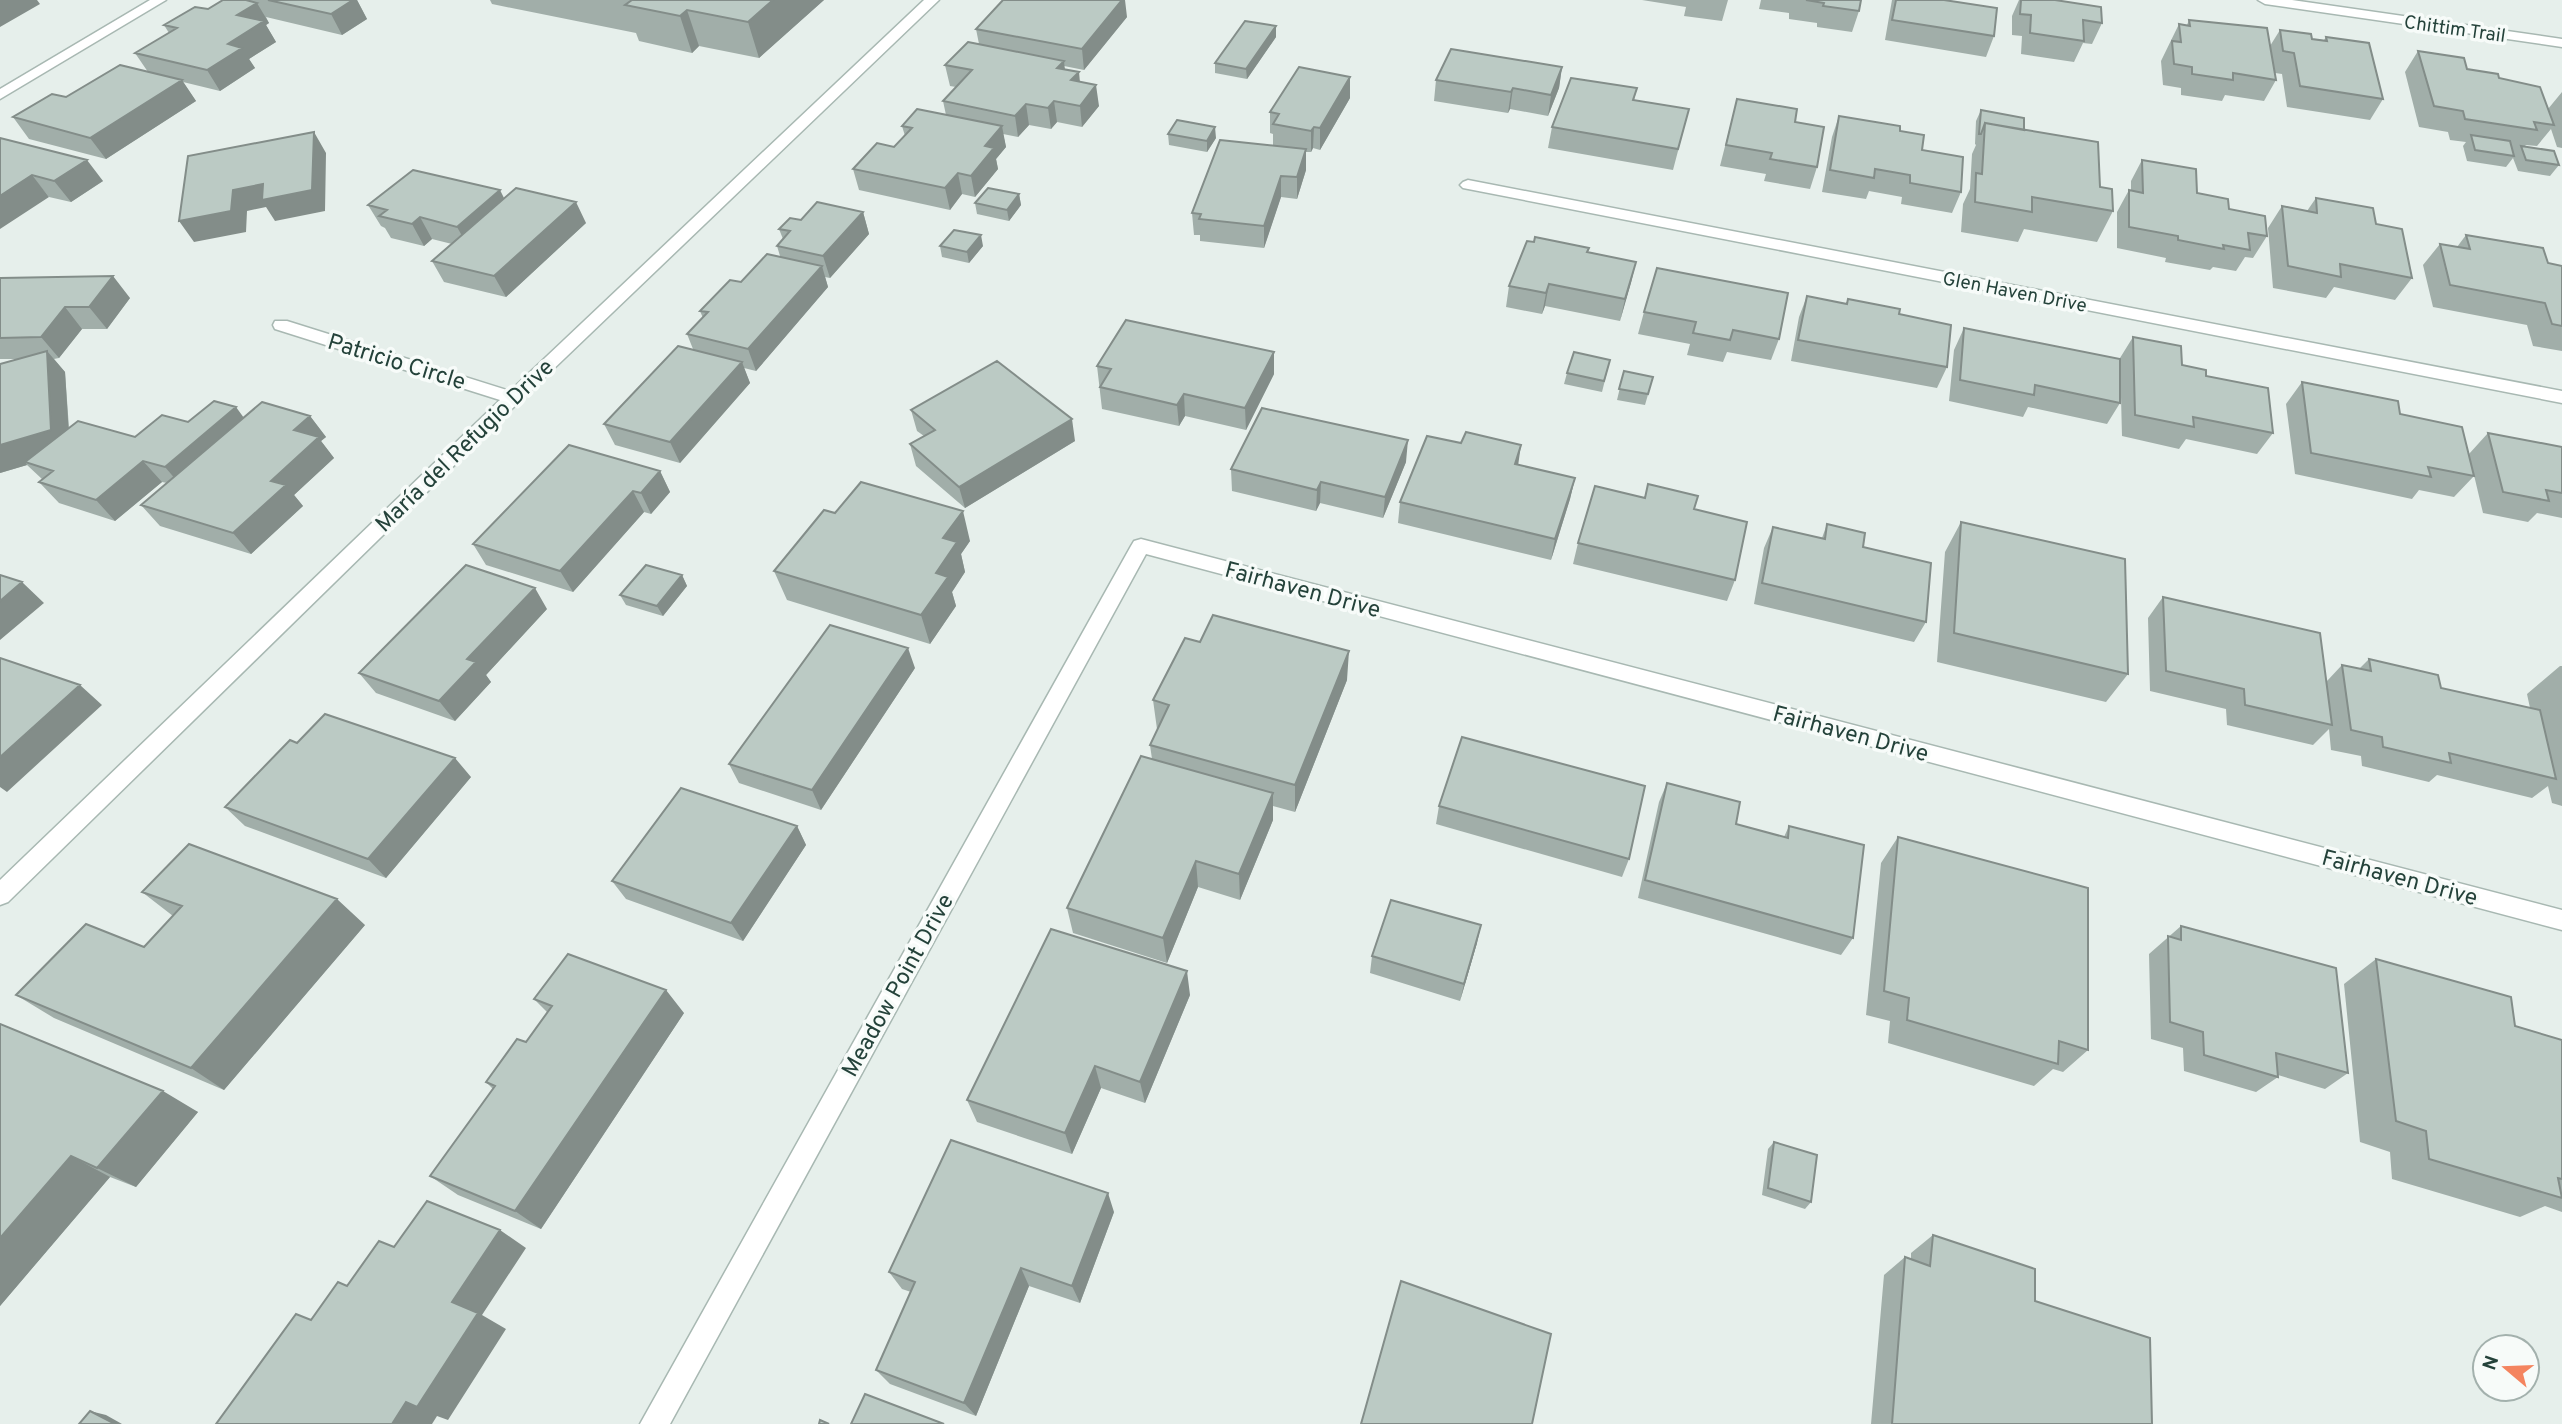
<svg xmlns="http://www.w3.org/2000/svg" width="2562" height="1424" font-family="Overpass,sans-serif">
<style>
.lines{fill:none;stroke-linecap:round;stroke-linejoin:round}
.street-casing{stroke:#a8b8b2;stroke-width:3}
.street{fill:#fff;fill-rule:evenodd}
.wall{fill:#a1aea9}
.shaded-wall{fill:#838d89}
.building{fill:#bbcac4;stroke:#838d89;stroke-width:2}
.labels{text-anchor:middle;stroke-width:7;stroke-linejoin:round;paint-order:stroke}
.far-street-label{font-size:19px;fill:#24423a;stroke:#f7fbf9}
.street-label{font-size:23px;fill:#24423a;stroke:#f7fbf9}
</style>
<rect width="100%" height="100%" fill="#e6efeb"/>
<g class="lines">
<defs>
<path id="street" d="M150,0H166L0,99V89Z
M924,0H939L519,402L8,902L0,905V880L500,400L275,329L273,325L275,321H287L510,391Z
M2258,0H2292L2562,39V47L2265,4Z
M1468,180L2562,391V403L1463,188L1460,185L1463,182Z
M1141,539L2562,910V930L1146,554L670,1424H640L1131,546L1134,541Z"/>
</defs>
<!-- street casing -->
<use href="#street" class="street-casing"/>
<!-- street -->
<use href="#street" class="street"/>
</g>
<!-- wall -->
<path class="wall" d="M223,0H357L367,19L342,35L266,17L269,23L266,25L276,42L249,59L255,68L220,91L183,82L196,101L106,159L29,139L13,117L66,97L148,72L135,53L169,33L164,25L208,9Z
M490,0H824L759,58L699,46L692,53L639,41L636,33L492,4Z
M1642,0H1728L1722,21L1684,16L1686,7Z
M1761,0H1861L1859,11L1852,32L1817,27V23L1789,19V13L1759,9Z
M1892,0H1944L1994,36L1986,57L1885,40Z
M2019,0H2055L2102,23L2092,44L2083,43L2074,62L2021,54L2022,36L2012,35V16Z
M1127,17L1084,70L1064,66L1065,70L1080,82L1099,106L1082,127L1057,122L1051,129L1029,125L1018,137L1003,134L1006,147L996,159L998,169L975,197L962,194L950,210L859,190L853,169L894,147L905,136L902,126L946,115L943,101L956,87L950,86L945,65L979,44L976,29Z
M2189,20L2270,46L2280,30L2312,39L2324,40L2326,37L2383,99L2370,120L2287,107L2282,74L2275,73L2276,80L2264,101L2225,95L2222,101L2181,95V88L2163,85L2161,61L2179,24L2187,25Z
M1276,26V37L1247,79L1215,73V63Z
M2418,51L2467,69L2499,78L2548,109L2562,92V148L2557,147L2551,129L2537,146L2526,145L2525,146L2559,165L2550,176L2518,171L2513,158L2506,167L2467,161L2463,146L2466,142L2450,140L2448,132L2419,127L2405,72Z
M1562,67L1559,88L1548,116L1510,109L1508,113L1434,101L1436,80Z
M1637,88L1634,100L1689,109L1673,170L1548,148L1552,127Z
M1350,98L1320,150L1313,148L1311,152H1306V170L1297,199L1281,197L1264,248L1200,241V235H1194L1192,213L1273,145V134L1270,133V112Z
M1737,99L1795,122L1817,167L1810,189L1764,181L1766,174L1720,166Z
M1981,110L2024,130L2100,187L2113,211L2097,242L2024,229L2018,242L1961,232L1963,204L1970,189L1972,154L1976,145L1975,144L1976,121Z
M1839,116L1900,131L1922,150L1961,192L1952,213L1901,204L1902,197L1869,191L1866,199L1822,192L1832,137Z
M1168,134L1216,138L1207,152L1169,145Z
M0,138L103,181L71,202L49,197Z
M2142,160L2197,193L2229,209L2267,236L2253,258L2245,257L2236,271L2213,267L2210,270L2165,262L2166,258L2117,248V212L2129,190L2131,191V181Z
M1019,194L1021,205L1009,221L977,214L975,203Z
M504,198L586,223L506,297L444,282L432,261L452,244L432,239L424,246L391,238L385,228L381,226L368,205Z
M2316,198L2376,224L2412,278L2395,300L2334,287L2326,298L2273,288L2268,228L2282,206L2307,211Z
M863,212L869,234L830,278L825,277L828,287L756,371L744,368L750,383L680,463L615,445L604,424L693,349L687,334L703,318L700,311L741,282L780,256L777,246L783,239L779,229L801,220Z
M2466,235L2548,263L2562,266V351L2533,346L2527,325L2433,307L2423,265L2440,244L2457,247Z
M940,246H983L969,263L942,257Z
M1589,248L1588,252L1636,262L1620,321L1545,306L1542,314L1506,307L1509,286Z
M0,278L130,298L107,329H82L59,358L54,359L65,372L69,428L135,437L188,422L244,418L310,416L326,437L321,441L334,458L294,495L303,506L251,554L160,526L141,505L167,483L162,482L115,521L59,503L39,482L42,479L27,465L0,473L16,359H0Z
M1807,296L1846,304L1848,299L1947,367L1937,388L1791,361L1799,317Z
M1644,312L1779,339L1771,360L1727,352L1723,362L1687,355L1690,344L1638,334Z
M1964,328L2120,403L2107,424L2028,407L2023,417L1949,401L1954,350Z
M2133,337L2182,365L2206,376L2273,433L2257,454L2186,439L2179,449L2122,436L2120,358Z
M1610,360L1602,392L1564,384L1567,373Z
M1097,366L1274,374L1246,430L1185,416L1179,426L1102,409Z
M1624,371L1653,377L1645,405L1617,400Z
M2302,382L2400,414L2474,476L2454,497L2419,490L2412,499L2295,474L2286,404Z
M911,410L1075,441L965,508L916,466L910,444L924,436L917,431Z
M2488,433L2562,447V518L2537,513L2528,522L2483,513L2469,454Z
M1406,462L1383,518L1320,503L1316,511L1232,491L1231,469Z
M1518,465L1575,478L1570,499L1551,560L1398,523L1400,502Z
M660,471L670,492L651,514L644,512L573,592L486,565L473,544Z
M1694,509L1735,580L1727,601L1573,564L1578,543Z
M835,513L970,541L961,554L965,572L952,592L956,606L930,644L787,600L774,571Z
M1961,522L2128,674L2106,702L1937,662L1945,552Z
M1827,524L1926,622L1914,642L1754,604L1764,548L1773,527L1822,538Z
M682,575L687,586L663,616L626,605L620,595Z
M2163,597L2327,681L2342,665L2359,669L2369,659L2441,688L2530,708L2527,694L2560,666H2562V806L2552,803L2548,786L2532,798L2437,775L2429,782L2362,766L2361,756L2331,750L2329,729L2313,745L2227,725L2226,709L2150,691L2148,618Z
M547,609L486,675L491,682L455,721L376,693L359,673Z
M915,668L821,810L739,783L729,764Z
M1347,680L1295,812L1273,806V820L1240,900L1198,887L1167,963L1073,933L1067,908L1152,759L1150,745L1158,729H1157L1153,700Z
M297,743L471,777L386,878L245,826L225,807Z
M1667,783L1736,824L1784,837L1789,826L1853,938L1841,955L1638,898L1659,802Z
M1439,806L1629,859L1622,877L1436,824Z
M797,826L806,845L743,941L626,899L612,881Z
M1898,837L2088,1050L2063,1072L2053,1069L2034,1086L1888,1043L1890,1021L1866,1015L1881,863Z
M142,892L365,925L224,1090L54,1018L16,995L144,947L173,916Z
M2181,926L2348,1073L2325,1089L2278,1075V1077L2256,1092L2184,1071L2183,1048L2151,1039L2149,954Z
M1477,943L1460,1001L1370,973L1372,956Z
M2376,959L2515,1026L2562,1040V1212L2545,1206L2520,1217L2392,1179L2390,1152L2360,1142L2344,984Z
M1190,995L1145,1103L1101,1088L1072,1154L977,1122L967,1100Z
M534,999L684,1013L541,1229L458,1195L430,1176L493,1089L486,1082L526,1042L548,1013Z
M0,1024L198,1112L136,1187L110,1177L0,1306Z
M1774,1142L1811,1202L1805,1209L1762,1195L1768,1149Z
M1114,1212L1080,1303L1029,1286L976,1416L890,1384L876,1370L911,1292L902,1289L889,1272Z
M1933,1235L2035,1301L2152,1424H1871L1884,1275L1905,1257L1911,1259V1253Z"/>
<!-- shaded-wall -->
<path class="shaded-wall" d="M0,0H37L40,4L0,27Z
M353,0H357L367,19L342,35L331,14Z
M773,0H824L759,58L748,22Z
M1122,0H1125L1127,17L1084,70L1082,49Z
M257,3L269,23L266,25L276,42L249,59L255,68L220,91L207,70L228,44L237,15Z
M687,10L699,46L692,53L680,16Z
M1276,26V37L1247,79L1246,69Z
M1064,61L1066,81L1057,68Z
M1562,67L1559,88L1548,116L1551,95Z
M1079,72L1081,93L1071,80Z
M1350,77V98L1320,150V128Z
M182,80L196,101L106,159L90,138Z
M1096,85L1099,106L1082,127L1080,106Z
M1513,88L1510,109L1508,113L1511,92Z
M1054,101L1057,122L1051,129L1048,108Z
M1026,104L1029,125L1018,137L1015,116Z
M1002,126L1006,147L996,159L998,169L975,197L971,176L985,146Z
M1215,127L1216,138L1207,152V141Z
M1314,127L1313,148L1311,152V131Z
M314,132L326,153L325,211L275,221L266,207L247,211L246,232L194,242L179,221L233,190Z
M1306,149V170L1297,199V177Z
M87,160L103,181L71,202L54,181Z
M958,173L962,194L950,210L945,188Z
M32,175L49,197L0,229V196Z
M1281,176V197L1264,248V226Z
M500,190L511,212L469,248L457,227Z
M1019,194L1021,205L1009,221L1007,210Z
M576,202L586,223L506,297L494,276Z
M863,212L869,234L830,278L823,256Z
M420,217L432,239L424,246L412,224Z
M981,235L983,246L969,263L967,252Z
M1636,262L1631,283L1620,321L1625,299Z
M822,266L828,287L756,371L748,349Z
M113,276L130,298L107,329L89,307Z
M1549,284L1545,306L1542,314L1546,293Z
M65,307L82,329L59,358L41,337Z
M47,351L65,372L70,452L25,462L27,465L0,473V445Z
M1274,352V374L1246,430L1245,408Z
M742,362L750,383L680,463L670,442Z
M1184,394L1185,416L1179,426L1177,405Z
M236,407L252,429L183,488L165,467Z
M310,416L326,437L321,441L334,458L294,495L303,506L251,554L233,533L271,481L294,430Z
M1072,419L1075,441L965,508L959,487Z
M1408,440L1406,462L1383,518L1385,497Z
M1521,445L1518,466L1515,464Z
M143,461L162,482L115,521L96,500Z
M660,471L670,492L651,514L641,493Z
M1575,478L1570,499L1551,560L1555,539Z
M1321,482L1320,503L1316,511L1317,490Z
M633,491L644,512L573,592L560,571Z
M963,511L970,541L961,554L965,572L952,592L956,606L930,644L921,615L936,573L943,538Z
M682,575L687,586L663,616L657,606Z
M22,582L44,603L0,640V601Z
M535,588L547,609L486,675L491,682L455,721L439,701L467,659Z
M908,648L915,668L821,810L812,790Z
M1349,651L1347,680L1295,812V785Z
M80,685L102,705L7,792L0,787V757Z
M455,758L471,777L386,878L368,859Z
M1273,793V820L1240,900L1239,874Z
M797,826L806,845L743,941L731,923Z
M1196,861L1198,887L1167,963L1163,938Z
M337,899L365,925L224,1090L191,1068Z
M1481,925L1477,943L1460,1001L1464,984Z
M1187,971L1190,995L1145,1103L1140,1082Z
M666,990L684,1013L541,1229L515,1211Z
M1095,1066L1101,1088L1072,1154L1065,1133Z
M163,1091L198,1112L136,1187L97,1168Z
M71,1156L110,1177L0,1306V1238Z
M1108,1193L1114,1212L1080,1303L1072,1286Z
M500,1230L526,1248L482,1315L506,1329L448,1420L437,1416L432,1424H392L452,1302Z
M1021,1268L1029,1286L976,1416L964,1403Z
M90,1411L106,1415L122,1424H115Z"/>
<!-- building -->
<path class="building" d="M223,0H246L257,3L237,15L264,21L228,44L242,48L207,70L135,53L177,28L164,25L195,7L208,9Z
M268,0H353L331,14Z
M632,0H773L748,22L687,10L680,16L625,5Z
M1003,0H1122L1082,49L976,29Z
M1806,0H1861L1859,11L1823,6L1824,3Z
M1896,0H1944L1997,8L1994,36L1892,20Z
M2021,0H2055L2101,7L2102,23L2083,20L2084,41L2030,33L2031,15L2020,14Z
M2189,20L2267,28L2276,80L2233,73V80L2192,74V67L2174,64L2172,41L2181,42L2179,24L2190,26Z
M1245,21L1276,26L1246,69L1215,63Z
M2280,30L2311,34L2312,39L2327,41L2326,37L2369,43L2383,99L2300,86L2294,53L2283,51Z
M968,42L1064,61L1057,68L1079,72L1071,80L1096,85L1080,106L1054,101L1048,108L1026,104L1015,116L943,101L972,70L945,65Z
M1451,49L1562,67L1551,95L1513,88L1511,92L1436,80Z
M2418,51L2464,58L2467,69L2498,74L2499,78L2540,87L2554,125L2534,122L2537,130L2465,119L2463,111L2434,106Z
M120,65L182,80L90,138L13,117L52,94L66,97Z
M1299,67L1350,77L1320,128L1314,127L1311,131L1273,124L1279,114L1270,112Z
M1571,78L1637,88L1633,100L1689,109L1678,149L1552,127Z
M1737,99L1797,109L1795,122L1824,127L1817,167L1770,159L1772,153L1726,145Z
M917,109L1002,126L985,146L994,148L971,176L958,173L945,188L853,169L877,143L894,147L912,128L902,126Z
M1981,110L2024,118V130L1985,123L1981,134H1979Z
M1839,116L1900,126V131L1924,135L1922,150L1963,157L1961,192L1910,183V175L1875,169L1874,178L1830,170Z
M1177,120L1215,127L1207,141L1168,134Z
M1985,123L2098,142L2100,187L2112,189L2113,211L2032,197V212L1975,202L1976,173L1982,174Z
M314,132L312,190L262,200L263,184L233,190L231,211L179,221L188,156Z
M2471,135L2510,141L2514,156L2475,150Z
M0,138L87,160L54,181L32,175L0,196Z
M1220,140L1306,149L1297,177L1281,176L1264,226L1199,219L1201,214L1192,213Z
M2521,146L2554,151L2559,165L2526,160Z
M2142,160L2196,169L2197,193L2228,199L2229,209L2265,216L2267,236L2248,233L2250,250L2223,245L2224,249L2178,240V236L2129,227V190L2143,193Z
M413,170L500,190L457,227L420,217L412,224L379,216L387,210L368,205Z
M516,188L576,202L494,276L432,261Z
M988,188L1019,194L1007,210L975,203Z
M2316,198L2373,208L2376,224L2402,229L2412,278L2340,264L2341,277L2288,266L2282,206L2317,213Z
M817,202L863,212L823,256L777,246L790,231L779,229L790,218L801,220Z
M954,230L981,235L967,252L940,246Z
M2466,235L2543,248L2548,263L2562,266V326L2552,324L2545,303L2450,285L2440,244L2470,249Z
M1535,237L1589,248L1587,252L1636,262L1625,299L1549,284L1546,293L1509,286L1527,241L1534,242Z
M767,254L822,266L748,349L687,334L708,312L700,311L730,280L741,282Z
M1657,268L1788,293L1779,339L1733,330L1730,340L1693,333L1696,322L1644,312Z
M113,276L89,307H65L41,337L0,338V278Z
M1807,296L1847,304L1848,299L1900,309L1899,314L1951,325L1947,367L1798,340Z
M1126,320L1274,352L1245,408L1184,394L1177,405L1100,387L1111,369L1097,366Z
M1964,328L2120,359V403L2035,385L2034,395L1960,380Z
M2133,337L2181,346L2182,365L2206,370V376L2268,388L2273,433L2193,417L2194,427L2135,415Z
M678,346L742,362L670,442L604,424Z
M47,351L51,430L0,445V364Z
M1574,352L1610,360L1604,381L1567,373Z
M997,361L1072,419L959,487L910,444L935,430L911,410Z
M1624,371L1653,377L1648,394L1619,389Z
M2302,382L2398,401L2400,414L2462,427L2474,476L2428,467L2431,477L2311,453Z
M214,401L236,407L165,467L143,461L96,500L39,482L53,471L25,462L78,421L135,437L162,415L188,422Z
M262,402L310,416L294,430L319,437L271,481L286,485L233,533L141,505Z
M1262,408L1408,440L1385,497L1321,482L1317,490L1231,469Z
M1466,432L1521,445L1515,464L1575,478L1555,539L1400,502L1427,436L1461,443Z
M2488,433L2562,447V493L2546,490L2549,501L2503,492Z
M569,445L660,471L641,493L633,491L560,571L473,544Z
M861,482L963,511L943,538L957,542L936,573L948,577L921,615L774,571L824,510L835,513Z
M1648,484L1698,496L1694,509L1747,522L1735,580L1578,543L1595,486L1645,498Z
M1961,522L2125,559L2128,674L1954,633Z
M1827,524L1865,533L1863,547L1931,563L1926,622L1762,583L1773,527L1825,539Z
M466,565L535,588L467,659L476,662L439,701L359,673Z
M646,565L682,575L657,606L620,595Z
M0,575L22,582L0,601Z
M2163,597L2320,633L2332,725L2245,705L2244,689L2166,671Z
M1213,615L1349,651L1295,785L1150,745L1169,705L1153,700L1185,638L1200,642Z
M830,625L908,648L812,790L729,764Z
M0,658L80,685L0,757Z
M2369,659L2438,675L2441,688L2540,710L2556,779L2449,753L2451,763L2383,747L2382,737L2351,730L2342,665L2371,671Z
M325,714L455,758L368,859L225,807L290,740L297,743Z
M1462,737L1645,786L1629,859L1439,806Z
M1141,756L1273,793L1239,874L1196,861L1163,938L1067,908Z
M1667,783L1740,802L1736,824L1788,838L1789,826L1864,845L1853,938L1645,880Z
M681,788L797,826L731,923L612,881Z
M1898,837L2088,888V1050L2059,1041L2058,1064L1907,1020L1909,998L1884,991Z
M189,844L337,899L191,1068L16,995L86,924L144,947L182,906L142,892Z
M1391,900L1481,925L1464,984L1372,956Z
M2181,926L2336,968L2348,1073L2276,1053L2278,1077L2204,1055L2203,1032L2170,1022L2168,936L2181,940Z
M1051,929L1187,971L1140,1082L1095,1066L1065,1133L967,1100Z
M568,954L666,990L515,1211L430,1176L495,1086L486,1082L517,1039L526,1042L552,1006L534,999Z
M2376,959L2511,997L2515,1026L2562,1040V1179L2558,1178L2562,1198L2429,1159L2426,1131L2396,1121Z
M0,1024L163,1091L97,1168L71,1156L0,1238Z
M951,1140L1108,1193L1072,1286L1021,1268L964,1403L876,1370L915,1282L889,1272Z
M1774,1142L1817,1155L1811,1202L1768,1188Z
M427,1201L500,1230L452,1302L478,1313L417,1407L406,1402L392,1424H216L296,1314L311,1320L338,1282L347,1286L379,1241L394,1247Z
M1933,1235L2035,1269V1301L2150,1338L2152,1424H1892L1905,1257L1930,1266Z
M1401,1281L1551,1334L1532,1424H1361Z
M865,1394L944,1424H851Z
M90,1411L115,1424H79Z
M820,1420L829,1424H819Z"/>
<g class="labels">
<!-- far-street labels -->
<g class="far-street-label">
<text transform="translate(2455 28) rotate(8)" y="7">Chittim Trail</text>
<text transform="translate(2015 291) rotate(11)" y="7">Glen Haven Drive</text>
</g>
<!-- street labels -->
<g class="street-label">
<text transform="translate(397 361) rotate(17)" y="8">Patricio Circle</text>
<text transform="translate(464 445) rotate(-44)" y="8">María del Refugio Drive</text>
<text transform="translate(1303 589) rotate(15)" y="8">Fairhaven Drive</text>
<text transform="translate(1851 733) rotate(15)" y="8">Fairhaven Drive</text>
<text transform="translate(2400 877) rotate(15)" y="8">Fairhaven Drive</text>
<text transform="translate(897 985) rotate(-61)" y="8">Meadow Point Drive</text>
</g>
</g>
<!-- north arrow -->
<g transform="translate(2506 1368) rotate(289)"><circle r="33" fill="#f7fbf9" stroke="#a3b1ad" stroke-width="2"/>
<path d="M0-5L12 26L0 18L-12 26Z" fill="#f4845f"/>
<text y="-10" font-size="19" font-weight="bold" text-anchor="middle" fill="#24423a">N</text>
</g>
</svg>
